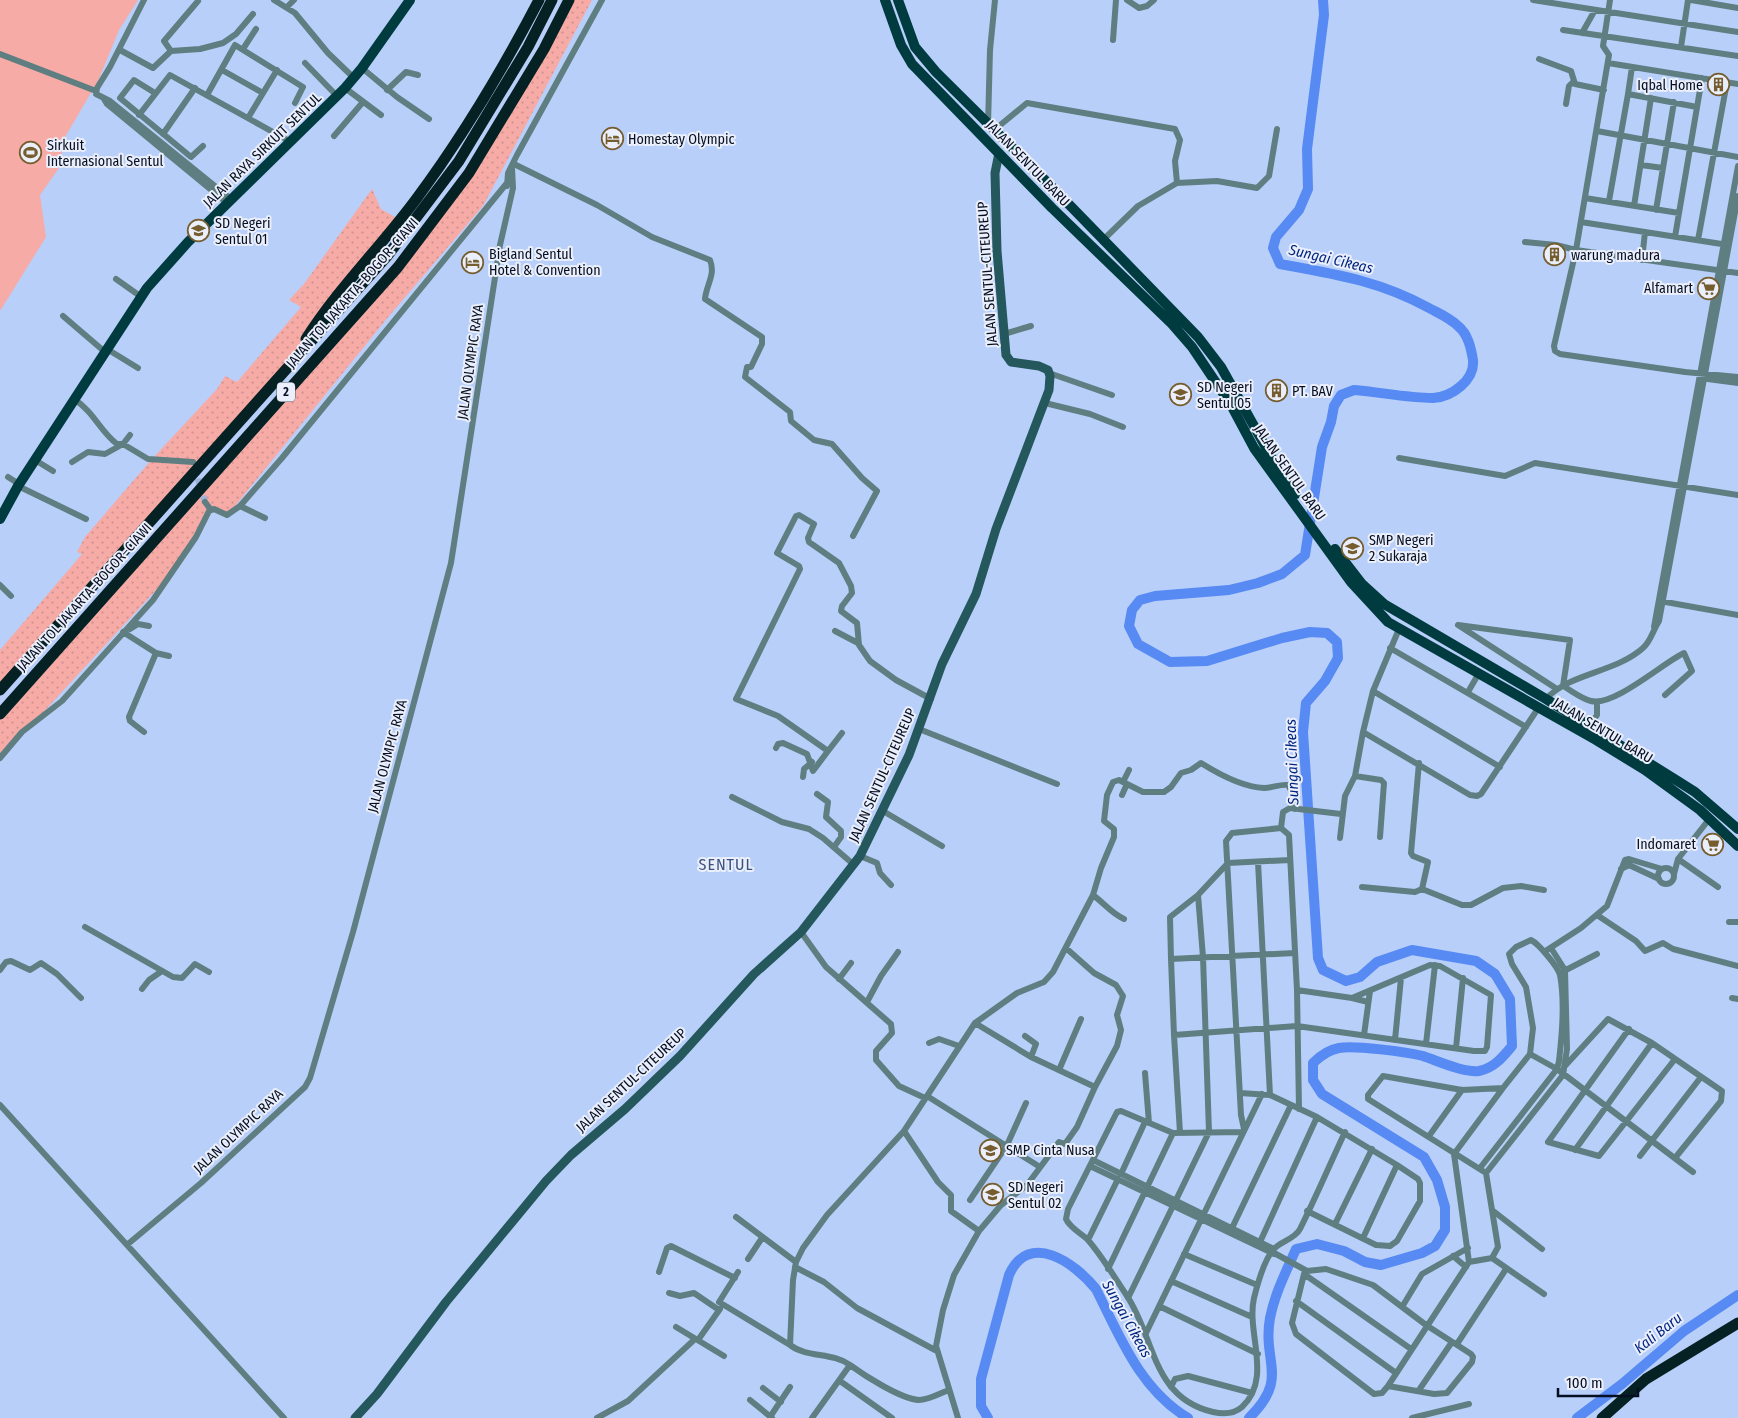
<svg xmlns="http://www.w3.org/2000/svg" width="1738" height="1418" font-family="'Fira Sans Condensed',sans-serif">
<style>
.grass{fill:url(#grass-dots)}
.pitch{fill:#f6aba6}
.lines{fill:none;stroke-linecap:round;stroke-linejoin:round}
.river{stroke:#578af3;stroke-width:10}
.street-tunnel{stroke:#9db2d9;stroke-width:6;stroke-dasharray:6 3;stroke-linecap:butt}
.street{stroke:#5f7e81;stroke-width:6}
.secondary{stroke:#25585c;stroke-width:9}
.primary{stroke:#003b40;stroke-width:10}
.highway{stroke:#062123;stroke-width:11}
.labels{text-anchor:middle;stroke-width:4;stroke-linejoin:round;paint-order:stroke}
.shield{fill:#eaeffb;stroke:#4a5262;stroke-width:1}
.shield-label{font-size:12px;font-weight:bold;fill:#060e21}
.poi-label{font-size:14px;fill:#060e21;stroke:#eaeffb;text-anchor:start}
.street-label{font-size:14px;fill:#060e21;stroke:#eaeffb}
.water-label{font-size:15px;font-style:italic;fill:#022682;stroke:#eaeffb}
.quarter-label{font-size:16px;letter-spacing:1px;fill:#3b527f;stroke:#eaeffb}
</style>
<defs>
<pattern id="grass-dots" width="8" height="8" patternUnits="userSpaceOnUse" patternTransform="scale(1.25)"><rect width="8" height="8" fill="#f6aba6"/><path d="M2 2h.1M6 6h.1" fill="none" stroke="#d1928f" stroke-width="1.8" stroke-linecap="round"/></pattern>
</defs>
<rect width="100%" height="100%" fill="#b8cffa"/>
<!-- grass -->
<path class="grass" d="M569,0H592L483,206L389,316L227,516L214,509L170,575L0,759V714L445,205Z
M372,189L381,209L400,220L288,368L0,690V650L82,554L77,552L85,537L152,459L217,389L225,376L237,382L301,307L289,300L304,284Z"/>
<!-- pitch -->
<path class="pitch" d="M0,0H138L119,30L98,81L65,137L59,168L40,195L46,237L0,311Z"/>
<g class="lines">
<!-- river -->
<path class="river" d="M988,1418L981,1406V1379L1009,1275C1029,1230 1075,1263 1096,1289C1120,1337 1140,1389 1188,1418
M1249,1418C1290,1378 1262,1363 1270,1318C1275,1293 1286,1272 1296,1249L1317,1244L1344,1251L1365,1262L1381,1265L1422,1253L1435,1246L1445,1230V1207L1437,1180L1424,1157L1322,1094L1313,1080V1063C1320,1056 1328,1050 1339,1048C1354,1045 1407,1052 1423,1056C1438,1061 1464,1073 1479,1071C1494,1068 1503,1057 1512,1046L1510,999L1495,974L1476,961L1412,950L1377,962L1360,977L1346,981L1323,970L1318,958L1303,732L1306,703L1325,681L1338,658L1337,642L1327,633L1310,632L1282,638L1207,661L1170,662L1138,644L1129,626L1132,610L1140,600L1155,596L1229,590L1258,583L1282,574L1305,555L1322,447L1331,422L1334,406L1341,395L1354,390C1380,392 1407,398 1433,398C1452,397 1475,380 1473,360C1471,348 1468,334 1458,326C1450,318 1438,313 1429,308C1380,281 1335,274 1280,264L1273,248L1276,237L1299,210L1308,189L1307,149L1324,15L1323,0
M1577,1418L1622,1384L1684,1331L1738,1295"/>
<!-- street-tunnel -->
<path class="street-tunnel" d="M195,470L205,502"/>
<!-- street -->
<path class="street" d="M144,0L110,67L97,88L96,94L110,101L231,199
M274,0L295,13L328,53L354,78
M1127,0L1139,8L1147,6L1154,0
M1533,0L1738,32
M1610,0L1603,46L1609,55L1576,250L1554,346L1555,351L1560,354L1685,372L1738,377
M1691,0L1738,8
M287,7L294,0
M1563,30L1738,56
M1582,33L1595,10
M1113,40L1116,0
M1681,47L1688,0
M243,49L256,29
M120,50L153,68L171,51L200,49L223,43L236,34L253,14
M171,51L164,41L198,1
M0,54L96,91
M1539,59L1571,71L1575,84L1604,90
M305,63L337,96
M1608,63L1738,84
M362,68L397,97L429,119
M222,70L263,93
M345,88L381,115
M387,90L406,72L418,75
M155,93L134,80L120,98L191,157L203,146
M1628,94L1632,67
M207,95L235,45L303,87L295,103
M104,99L107,104L227,203
M1566,104L1569,86L1573,82
M139,115L170,75L291,142
M248,118L277,70
M988,125L990,50L995,0
M993,131L1027,103L1175,129L1180,140L1175,161L1177,183L1217,181L1257,188L1269,176L1277,129
M1597,131L1738,157
M163,134L195,88
M334,136L363,102
M514,164L597,205L652,237L710,260C716,275 706,285 705,299L762,337V344L751,367H747L745,377L790,412L791,421L814,440L832,444L862,478L877,491L853,536
M1641,165L1663,168
M507,186L508,173L517,155L602,0
M1585,198L1679,213L1702,78
M1609,201L1628,94L1697,107
M1634,206L1651,98
M1656,210L1674,102
M1581,222L1728,245
M1675,237L1679,213
M1698,240L1727,82
M1102,241L1138,206L1177,183
M1525,242L1556,245L1576,250L1738,273
M1642,260L1645,232
M116,279L140,296
M63,316L105,352
M1004,334L1031,326
M107,349L138,368
M1049,373L1112,395
M1700,378L1738,383
M74,399C95,413 99,430 117,444H123L148,459L193,462
M1045,403L1090,414L1123,427
M1399,458L1505,476L1535,463L1738,495
M35,460L53,471
M72,462L88,452L105,454L123,444L130,435
M8,477L19,484
M18,486L86,519
M205,502L211,510
M240,506L265,518
M0,585L11,596
M1660,601L1738,615
M1654,627L1738,166
M130,629L138,624L149,626
M835,631L858,643
M123,632L156,653L129,717L130,721L144,732
M1390,648L1526,727
M156,653L169,656
M1557,689L1458,625L1570,640L1563,686C1572,691 1582,699 1591,701C1614,707 1664,662 1684,653L1692,671L1665,695
M1373,691L1500,767
M1468,692L1479,673
M1546,699C1569,673 1615,673 1643,648C1651,641 1653,630 1659,621L1738,196
M1589,726L1597,715V702
M919,729L1057,784
M1363,732L1470,795L1477,796L1481,794L1539,707
M842,733L828,751L778,716L736,699L800,569L799,566L777,553L796,516L799,515L814,524L808,538L809,542L839,563L851,586L852,593L842,606L841,611L857,623L859,645L870,661L896,680L931,699
M776,748L778,744L783,743L807,754L813,771L828,751
M0,758L22,732L62,701L153,600L196,537L209,511L214,509L227,515L240,506L282,458L507,183
M1419,763L1411,853L1413,856L1428,862L1422,889
M1355,776L1381,780L1384,783L1380,837
M803,777L804,769L812,762
M1123,782L1129,770
M817,794L828,802L826,817L841,831V837L834,847
M1122,795L1127,784
M732,797L782,822L809,829L823,838L853,864
M883,811L942,846
M1281,828L1283,812L1290,808L1341,814
M1340,838L1345,796L1355,776L1363,732L1373,691L1399,629
M860,856L877,863L880,873L891,885
M1678,859L1718,887
M1258,862L1270,1095
M1658 876a8 8 0 1 1 16 0a8 8 0 1 1-16 0Z
M1621,869L1629,865L1659,879
M1674,874L1678,859L1710,818
M1362,887L1415,892L1422,889L1462,905H1471L1503,888L1521,886L1544,890
M1093,895C1105,904 1111,913 1124,919
M1198,895L1170,917L1171,959L1295,953
M1597,915L1636,941L1645,951L1663,943L1673,949L1738,966
M1729,922H1738
M85,927L173,977L182,978L195,964L209,972
M801,932L826,967L891,1024L892,1033L876,1051V1060L899,1086L925,1098
M1547,950L1581,928L1607,906L1625,860L1629,859L1662,869
M1171,959L1174,1035
M0,970L6,962L11,961L30,970L41,963L57,974L81,998
M1562,972L1597,954
M839,979L851,963
M142,989L149,980L162,971
M1352,998L1368,1002
M1732,998L1738,999
M867,1002L881,976L898,952
M975,1023L1031,1057L1095,1087
M1629,1029L1548,1142L1599,1156L1675,1059
M1364,1035L1370,991
M1025,1036L1036,1044L1031,1057
M1395,1040L1401,978
M929,1043L939,1039L959,1046
M1426,1044L1435,965
M1456,1048L1463,978
M1530,1054L1557,1069L1693,1172
M1564,1067L1608,1019L1652,1043L1722,1091L1721,1101L1675,1158
M1059,1070L1081,1019
M1145,1073L1149,1123
M1240,1093L1270,1095L1317,1117L1397,1165L1418,1179L1420,1183V1201L1397,1241L1390,1246L1376,1245L1307,1211
M927,1096L1040,1167
M0,1105L284,1418
M1244,1129L1241,1115L1226,841L1232,833L1281,828L1289,835L1297,990L1299,1109
M904,1131L938,1182L951,1195V1211L979,1231L1001,1205L1027,1185L1059,1142L1065,1144L1077,1127L1095,1087L1117,1046L1121,1030L1117,1015L1123,996L1116,985L1094,973L1067,949
M1173,1133L1121,1111L1117,1112L1068,1209L1066,1219C1070,1228 1081,1233 1088,1240C1102,1256 1115,1278 1127,1296C1155,1338 1152,1398 1213,1412C1222,1414 1234,1414 1242,1407C1273,1378 1246,1333 1254,1298C1257,1286 1265,1258 1274,1249C1281,1241 1295,1239 1300,1229C1316,1197 1330,1164 1345,1132
M1180,1133L1174,1035L1297,1026L1474,1051H1485L1487,1047L1491,995L1440,966L1430,965L1352,998L1297,990
M1429,1136L1462,1090
M1575,1150L1652,1043
M1640,1156L1701,1077
M1093,1160L1274,1249
M1090,1166L1274,1254
M1486,1173L1563,1075L1567,1049L1565,970L1551,948
M1121,1174L1145,1122
M970,1200L1007,1145L1026,1103
M1176,1200L1209,1132L1203,957L1198,895L1228,863L1290,860
M1492,1210L1542,1249
M736,1217L796,1262
M1335,1224L1372,1149
M1232,1228L1291,1105
M1363,1238L1397,1165
M1088,1240L1118,1179
M1260,1242L1317,1117
M128,1244L201,1183L305,1087L310,1078L353,932L451,563L500,245L513,188L512,168
M1184,1254L1257,1285
M1276,1254L1307,1271
M1453,1256L1466,1267
M1492,1258L1544,1294
M748,1259L762,1238
M1469,1262L1454,1154L1503,1088
M795,1267L824,1282L857,1308L935,1350
M1108,1269L1173,1133L1243,1132
M1326,1269L1373,1285L1426,1325L1471,1354L1473,1357L1472,1362L1447,1393L1434,1394L1388,1386L1382,1393L1374,1394L1296,1334L1292,1323L1304,1274L1307,1271Z
M659,1272L667,1248L671,1246L735,1278
M738,1272L719,1302L790,1345
M1304,1274L1411,1349
M1171,1281L1252,1317
M669,1293L680,1296L694,1293L719,1310
M1128,1298L1173,1206
M1296,1301L1396,1373
M1159,1306L1258,1354
M1402,1307L1422,1274L1468,1248
M676,1327L724,1356
M1146,1333L1262,1094
M698,1340L720,1309
M1457,1344L1506,1269
M850,1365C865,1376 901,1399 919,1400C929,1400 940,1393 949,1390
M840,1381L892,1418
M1388,1386L1469,1262L1492,1258L1498,1247L1486,1173L1368,1099V1095L1383,1076L1462,1090L1503,1088L1530,1054L1533,1028L1526,987L1512,964L1509,954L1516,947L1531,940C1539,944 1558,967 1560,975C1565,1002 1562,1034 1559,1061L1557,1069L1480,1168
M1171,1387L1175,1379L1188,1376L1252,1393
M763,1388L781,1402
M1419,1390L1452,1342
M750,1400L772,1418
M770,1417L790,1387
M597,1418L628,1401L695,1339
M812,1418L850,1365C832,1352 807,1358 790,1345L793,1280L796,1262L803,1248L827,1215L904,1131L975,1023L1017,993L1044,982L1053,972L1093,895L1101,868L1114,837V829L1104,821L1107,795L1113,782L1119,780L1143,792H1164L1171,787L1181,773L1191,770L1201,763C1220,775 1242,787 1264,788C1272,788 1280,784 1288,785L1292,792L1295,809
M958,1418L936,1346L943,1310L954,1275L979,1231
M1412,1418L1469,1404"/>
<!-- secondary -->
<path class="secondary" d="M355,1418L377,1394L446,1302L546,1181L571,1155L625,1109L680,1056L754,974L801,932L860,856L909,755L942,664L976,594L996,529L1049,390L1050,376L1048,370L1039,366L1011,362L1006,355L997,251L995,173L999,153"/>
<!-- primary -->
<path class="primary" d="M885,0L901,45L912,64L1052,208L1172,324L1192,347L1231,405L1254,448L1351,582L1388,622L1596,740L1645,770L1700,810L1738,846
M898,0L915,47L936,72L1053,188L1198,337L1221,367L1278,469L1296,494
M0,519L18,486L147,288L188,242L345,88L362,68L410,0
M1335,549L1362,584L1384,604L1546,699L1676,780L1695,792L1738,829"/>
<!-- highway -->
<path class="highway" d="M306,339C339,287 381,247 417,198C463,136 503,69 539,0
M0,690L388,255L459,161L528,47L552,0
M0,714L398,267L469,173L544,49L569,0
M1602,1418L1646,1379L1738,1323"/>
</g>
<!-- icons -->
<defs>
<symbol id="building-ring" viewBox="-11 -11 22 22"><circle r="9.5" fill="#eaeffb" stroke="#755d2d" stroke-width="1.5"/><path d="M-4-6H4V6H1V3H-1V6H-4ZM-2.5-4.3h1.7v1.8h-1.7ZM.8-4.3h1.7v1.8H.8ZM-2.5-1h1.7V.8h-1.7ZM.8-1h1.7V.8H.8Z" fill="#755d2d"/></symbol>
<symbol id="hotel-ring" viewBox="-11 -11 22 22"><circle r="9.5" fill="#eaeffb" stroke="#755d2d" stroke-width="1.5"/><path d="M-6-4.5h1.5V1H6V5H4.5V3h-9V5H-6ZM-4 0a1.8 1.8 0 1 1 3.6 0ZM.5 0V-2.5h3Q6-2.5 6 0Z" fill="#755d2d"/></symbol>
<symbol id="stadium-ring" viewBox="-11 -11 22 22"><circle r="9.5" fill="#eaeffb" stroke="#755d2d" stroke-width="1.5"/><path d="M0-5a6.5 5 0 1 0 0 10a6.5 5 0 1 0 0-10ZM-3.5-1.8h7v3.6h-7Z" fill="#755d2d"/></symbol>
<symbol id="school-ring" viewBox="-11 -11 22 22"><circle r="9.5" fill="#eaeffb" stroke="#755d2d" stroke-width="1.5"/><path d="M0-5L7-2L0 1L-7-2ZM-4 1L0 2.5L4 1V4Q0 6-4 4Z" fill="#755d2d"/></symbol>
<symbol id="supermarket-ring" viewBox="-11 -11 22 22"><circle r="9.5" fill="#eaeffb" stroke="#755d2d" stroke-width="1.5"/><path d="M-6-5.5h2.5l.6 2H6L4.5 2H-2.5L-4.4-4H-6ZM-1.5 3.2a1.3 1.3 0 1 0 .1 0ZM3 3.2a1.3 1.3 0 1 0 .1 0Z" fill="#755d2d"/></symbol>
</defs>
<g fill-rule="evenodd">
<use href="#building-ring" x="1706" y="72" width="25" height="25"/>
<use href="#hotel-ring" x="600" y="126" width="25" height="25"/>
<use href="#stadium-ring" x="18" y="140" width="25" height="25"/>
<use href="#school-ring" x="186" y="218" width="25" height="25"/>
<use href="#building-ring" x="1542" y="242" width="25" height="25"/>
<use href="#hotel-ring" x="460" y="250" width="25" height="25"/>
<use href="#supermarket-ring" x="1696" y="276" width="25" height="25"/>
<use href="#building-ring" x="1264" y="378" width="25" height="25"/>
<use href="#school-ring" x="1168" y="382" width="25" height="25"/>
<use href="#school-ring" x="1340" y="536" width="25" height="25"/>
<use href="#supermarket-ring" x="1700" y="832" width="25" height="25"/>
<use href="#school-ring" x="978" y="1138" width="25" height="25"/>
<use href="#school-ring" x="980" y="1182" width="25" height="25"/>
</g>
<g class="labels">
<!-- shield labels -->
<rect class="shield" x="277" y="382.5" width="18" height="19" rx="4"/>
<g class="shield-label">
<text x="286" y="396">2</text>
</g>
<!-- poi labels -->
<g class="poi-label">
<text x="1703" y="90" text-anchor="end">Iqbal Home</text>
<text x="628" y="144">Homestay Olympic</text>
<text x="47" y="150">Sirkuit<tspan x="47" dy="16">Internasional Sentul</tspan></text>
<text x="215" y="228">SD Negeri<tspan x="215" dy="16">Sentul 01</tspan></text>
<text x="489" y="259">Bigland Sentul<tspan x="489" dy="16">Hotel &amp; Convention</tspan></text>
<text x="1571" y="260">warung madura</text>
<text x="1693" y="293" text-anchor="end">Alfamart</text>
<text x="1197" y="392">SD Negeri<tspan x="1197" dy="16">Sentul 05</tspan></text>
<text x="1292" y="396">PT. BAV</text>
<text x="1369" y="545">SMP Negeri<tspan x="1369" dy="16">2 Sukaraja</tspan></text>
<text x="1696" y="849" text-anchor="end">Indomaret</text>
<text x="1006" y="1155">SMP Cinta Nusa</text>
<text x="1008" y="1192">SD Negeri<tspan x="1008" dy="16">Sentul 02</tspan></text>
</g>
<!-- street labels -->
<g class="street-label">
<text transform="translate(262 150) rotate(-44)" y="5">JALAN RAYA SIRKUIT SENTUL</text>
<text transform="translate(1028 163) rotate(46)" y="5">JALAN SENTUL BARU</text>
<text transform="translate(987 274) rotate(-94)" y="5">JALAN SENTUL-CITEUREUP</text>
<text transform="translate(352 293) rotate(-49)" y="5">JALAN TOL JAKARTA–BOGOR–CIAWI</text>
<text transform="translate(470 362) rotate(-82)" y="5">JALAN OLYMPIC RAYA</text>
<text transform="translate(1290 472) rotate(55)" y="5">JALAN SENTUL BARU</text>
<text transform="translate(84 597) rotate(-48)" y="5">JALAN TOL JAKARTA–BOGOR–CIAWI</text>
<text transform="translate(1603 730) rotate(31)" y="5">JALAN SENTUL BARU</text>
<text transform="translate(387 756) rotate(-75)" y="5">JALAN OLYMPIC RAYA</text>
<text transform="translate(882 775) rotate(-66)" y="5">JALAN SENTUL-CITEUREUP</text>
<text transform="translate(631 1080) rotate(-43)" y="5">JALAN SENTUL-CITEUREUP</text>
<text transform="translate(238 1131) rotate(-43)" y="5">JALAN OLYMPIC RAYA</text>
</g>
<!-- water labels -->
<g class="water-label">
<text transform="translate(1331 259) rotate(13)" y="5">Sungai Cikeas</text>
<text transform="translate(1292 762) rotate(-92)" y="5">Sungai Cikeas</text>
<text transform="translate(1127 1319) rotate(61)" y="5">Sungai Cikeas</text>
<text transform="translate(1658 1333) rotate(-38)" y="5">Kali Baru</text>
</g>
<!-- quarter labels -->
<g class="quarter-label">
<text x="726" y="870">SENTUL</text>
</g>
</g>
<!-- scale -->
<path d="M1558 1388v8h80v-8" fill="none" stroke="#060e21" stroke-width="2.5"/>
<text x="1566" y="1388" font-size="15" fill="#060e21" stroke="#eaeffb" stroke-width="4" paint-order="stroke">100 m</text>
</svg>
